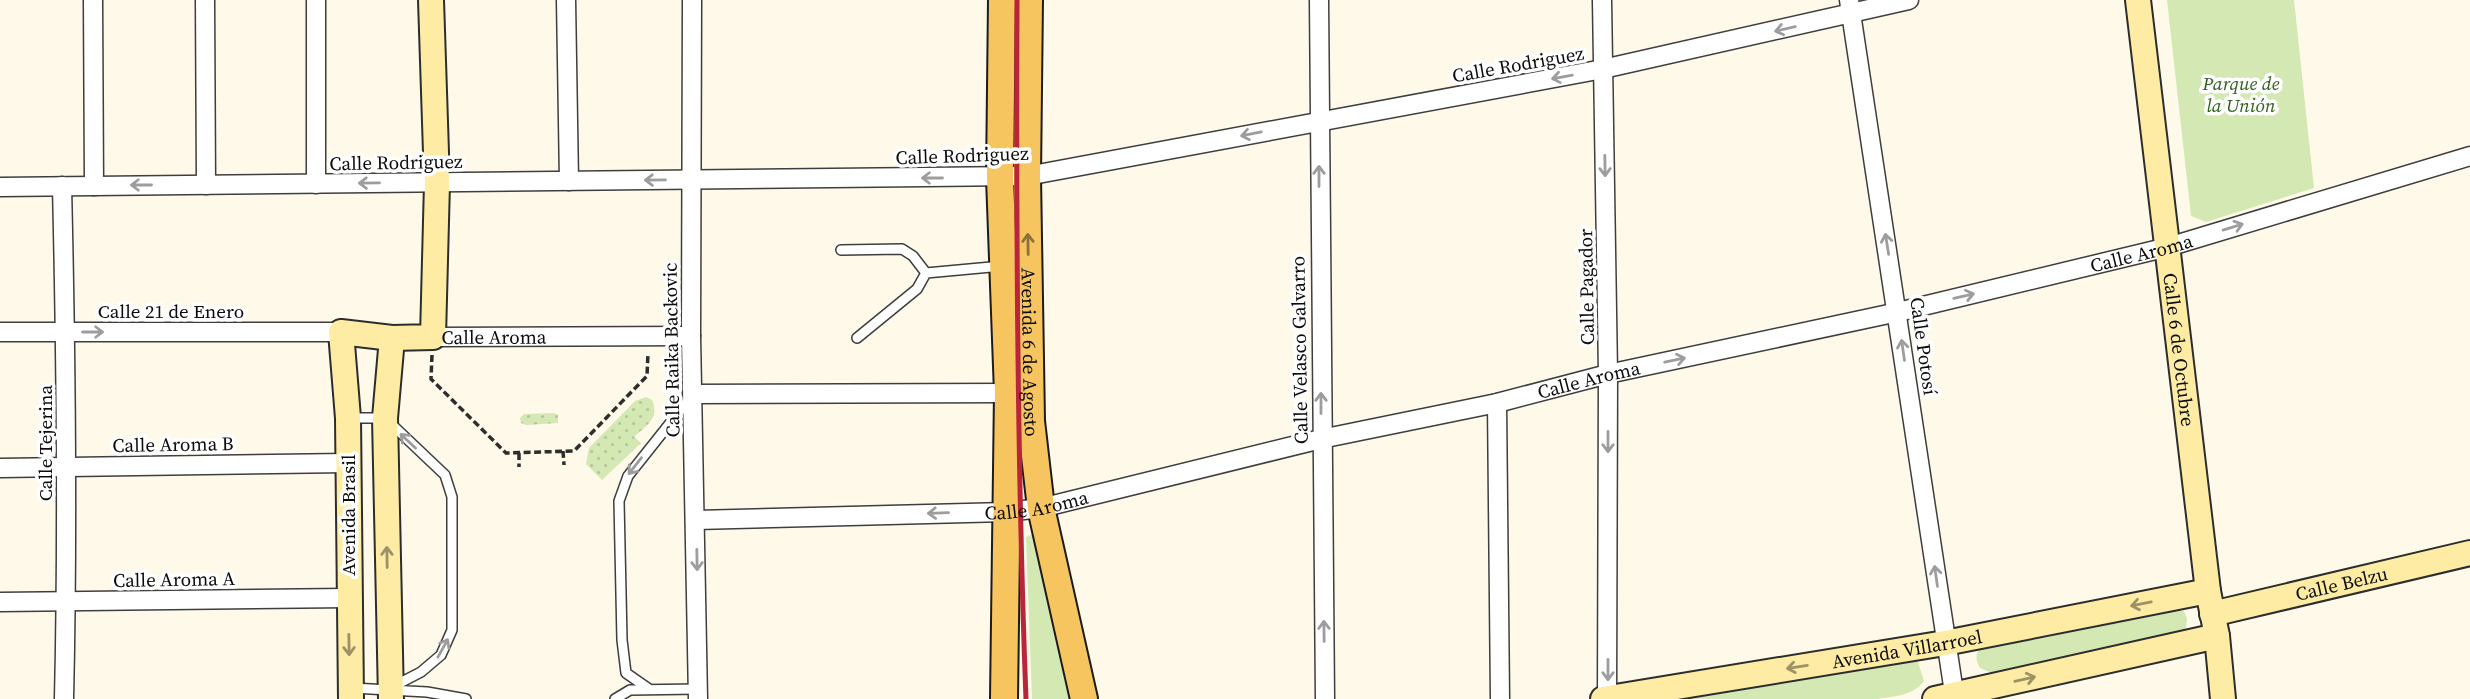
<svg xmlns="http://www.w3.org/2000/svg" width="2470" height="699" font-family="'Source Serif 4',serif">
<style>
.grass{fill:url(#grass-dots)}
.park{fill:#d4e8b4}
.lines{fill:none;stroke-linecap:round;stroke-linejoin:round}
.lane-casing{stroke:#3e3e3e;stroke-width:12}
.street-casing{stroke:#3e3e3e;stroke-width:21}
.secondary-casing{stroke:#2d2d2d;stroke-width:28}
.primary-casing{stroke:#1c1c1c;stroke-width:30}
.path{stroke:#2d2d2d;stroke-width:3.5;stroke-dasharray:7 3.5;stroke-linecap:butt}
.lane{stroke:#fff;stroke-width:9}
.street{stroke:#fff;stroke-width:18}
.secondary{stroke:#feeca5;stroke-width:24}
.primary{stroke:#f7c560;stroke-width:26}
.rail{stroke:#b92539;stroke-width:5}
.oneway{stroke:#9d9d9d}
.oneway2{stroke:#8d713a}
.oneway3{stroke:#9d9267}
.labels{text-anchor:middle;stroke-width:7;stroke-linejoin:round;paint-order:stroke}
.street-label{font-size:19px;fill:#0b0b0b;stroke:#fff}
.park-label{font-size:19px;font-style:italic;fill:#31611d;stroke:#fff}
</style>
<defs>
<pattern id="grass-dots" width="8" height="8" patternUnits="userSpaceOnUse" patternTransform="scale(1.75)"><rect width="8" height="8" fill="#d4e8b4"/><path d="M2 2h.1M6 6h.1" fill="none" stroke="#b5c699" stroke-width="1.8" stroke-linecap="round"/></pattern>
</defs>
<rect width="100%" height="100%" fill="#fff9e9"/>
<!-- grass -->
<path class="grass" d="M646,397L652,400C660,418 647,425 634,437L641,443L602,480L586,464L589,448L635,401Z
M554,413L558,415V423L526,425L521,423L520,418L524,414Z"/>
<!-- park -->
<path class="park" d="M2167,0H2294L2314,188L2206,222L2191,216Z
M1038,532L1075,699H1032L1026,537Z
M2174,611H2184L2187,618L2186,629L2180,633L1992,673L1980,668C1974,657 1976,651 1985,643Z
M1909,659L1918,662L1924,681C1913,696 1895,696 1877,699H1645Z"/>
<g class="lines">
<defs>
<path id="lane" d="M841,250L902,249L913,256L926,273
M857,338L917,289L926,273L1002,266
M350,418H385L445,475L452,497V630L441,655L421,672L394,686
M352,688L427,692L466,699
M649,689L626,673L622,640L619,501L628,476L690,398
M615,699L630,690L698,689"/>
<g id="street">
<path d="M93,0L94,186"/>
<path d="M205,0L206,185"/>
<path d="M316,0V184"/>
<path d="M566,0L569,181"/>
<path d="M692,0L691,336L698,699"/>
<path d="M1319,0L1325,699"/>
<path d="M1602,0L1608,374L1607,699"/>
<path d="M1849,0L1955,699"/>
<path d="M62,186C66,357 68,528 64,699"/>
<path d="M0,187L1027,176L1603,69L1909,0"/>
<path d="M0,332H341"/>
<path id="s1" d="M433,337L691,336"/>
<path d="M693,394L1008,393"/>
<path d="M1497,403L1500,699"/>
<path d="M0,468L347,463"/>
<path id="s2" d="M696,520L1006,512L1041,508L1321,439L1497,403L1608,374L1898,312L2168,247L2470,156"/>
<path d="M0,602L348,598"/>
</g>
<g id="secondary">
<path id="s3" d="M2138,0L2208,591L2217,636L2223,699"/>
<path id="s4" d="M2212,614L2470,553"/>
<path d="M351,699L348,418L341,332L392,338L433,337L437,183L431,0"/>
<path d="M391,699L385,418L392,338"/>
<path id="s5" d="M1603,699L1945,643L2208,591"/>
<path d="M1935,699L2217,636"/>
</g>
<g id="primary">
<path d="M1002,0L1000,178L1008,393L1004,699"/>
<path id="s6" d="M1029,0L1027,176L1031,421L1041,508L1084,699"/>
</g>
</defs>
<!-- lane casing -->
<use href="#lane" class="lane-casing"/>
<!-- street casing -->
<use href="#street" class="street-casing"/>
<!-- secondary casing -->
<use href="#secondary" class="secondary-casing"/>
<!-- primary casing -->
<use href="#primary" class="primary-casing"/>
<!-- path -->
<path class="path" d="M432,355L431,379L506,453L574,451L647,376L648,353
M563,451L564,465
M519,453V467"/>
<!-- lane -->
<use href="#lane" class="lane"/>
<!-- street -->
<use href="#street" class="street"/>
<!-- secondary -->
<use href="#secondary" class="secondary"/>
<!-- primary -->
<use href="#primary" class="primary"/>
<!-- rail -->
<path class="rail" d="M1017,0C1016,233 1017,466 1026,699"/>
</g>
<!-- one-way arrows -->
<defs><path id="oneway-shaft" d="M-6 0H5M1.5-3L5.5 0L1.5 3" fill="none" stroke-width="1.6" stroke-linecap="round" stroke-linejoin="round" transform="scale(1.75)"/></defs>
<g class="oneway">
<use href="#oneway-shaft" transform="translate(1785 29) rotate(167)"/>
<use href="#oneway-shaft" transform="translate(1562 77) rotate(170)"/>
<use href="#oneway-shaft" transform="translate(1251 134) rotate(169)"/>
<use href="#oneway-shaft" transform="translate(1605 166) rotate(89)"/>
<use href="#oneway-shaft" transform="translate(1319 176) rotate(-90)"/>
<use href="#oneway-shaft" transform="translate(932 178) rotate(180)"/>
<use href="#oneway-shaft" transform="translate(655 180) rotate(179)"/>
<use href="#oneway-shaft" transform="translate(369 183) rotate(179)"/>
<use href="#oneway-shaft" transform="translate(141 185) rotate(180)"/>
<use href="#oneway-shaft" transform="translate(2233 227) rotate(-17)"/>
<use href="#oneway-shaft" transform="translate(1887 244) rotate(-99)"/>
<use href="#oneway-shaft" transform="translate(1964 296) rotate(-13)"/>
<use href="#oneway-shaft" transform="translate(93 332)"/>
<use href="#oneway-shaft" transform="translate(1903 350) rotate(-98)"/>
<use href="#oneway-shaft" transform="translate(1675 360) rotate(-12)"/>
<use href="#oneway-shaft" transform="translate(1321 403) rotate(-90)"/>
<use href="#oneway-shaft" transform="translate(408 441) rotate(-137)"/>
<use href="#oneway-shaft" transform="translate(1608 442) rotate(90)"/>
<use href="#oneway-shaft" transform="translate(635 466) rotate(128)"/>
<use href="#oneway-shaft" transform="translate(938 513) rotate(178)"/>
<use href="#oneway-shaft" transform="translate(697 560) rotate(89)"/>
<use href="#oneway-shaft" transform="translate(1936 576) rotate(-98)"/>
<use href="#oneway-shaft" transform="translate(1324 631) rotate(-91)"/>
<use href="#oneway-shaft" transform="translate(443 648) rotate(-61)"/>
<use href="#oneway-shaft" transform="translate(1608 670) rotate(90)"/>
</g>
<use class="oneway2" href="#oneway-shaft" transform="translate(1028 244) rotate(-91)"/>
<g class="oneway3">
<use href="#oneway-shaft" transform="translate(387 557) rotate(-91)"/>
<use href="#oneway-shaft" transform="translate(2141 604) rotate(169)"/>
<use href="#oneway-shaft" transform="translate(349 645) rotate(89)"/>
<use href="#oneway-shaft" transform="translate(1797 667) rotate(171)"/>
<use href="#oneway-shaft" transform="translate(2025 679) rotate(-13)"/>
</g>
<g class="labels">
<!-- street labels -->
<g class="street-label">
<text transform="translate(1518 64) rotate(-10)" y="7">Calle Rodriguez</text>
<text transform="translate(962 155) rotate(-2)" y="7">Calle Rodriguez</text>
<text transform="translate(396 162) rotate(-1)" y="7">Calle Rodriguez</text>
<text dy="7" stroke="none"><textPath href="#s2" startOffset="1475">Calle Aroma</textPath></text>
<text transform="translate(1586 287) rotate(-91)" y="7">Calle Pagador</text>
<text x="171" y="318">Calle 21 de Enero</text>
<text dy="7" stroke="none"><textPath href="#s1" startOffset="61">Calle Aroma</textPath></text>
<text transform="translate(1924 346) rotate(82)" y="7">Calle Potosí</text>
<text transform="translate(671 350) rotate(-91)" y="7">Calle Raika Backovic</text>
<text transform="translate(1299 350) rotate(-91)" y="7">Calle Velasco Galvarro</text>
<text dy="7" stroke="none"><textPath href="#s3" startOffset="352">Calle 6 de Octubre</textPath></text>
<text dy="7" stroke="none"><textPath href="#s6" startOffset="352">Avenida 6 de Agosto</textPath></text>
<text dy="7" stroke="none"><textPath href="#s2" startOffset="908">Calle Aroma</textPath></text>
<text transform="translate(45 443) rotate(-90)" y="7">Calle Tejerina</text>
<text transform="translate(173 444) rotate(-1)" y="7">Calle Aroma B</text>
<text dy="7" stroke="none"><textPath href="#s2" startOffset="341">Calle Aroma</textPath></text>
<text transform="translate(348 515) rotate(-90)" y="7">Avenida Brasil</text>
<text transform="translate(174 579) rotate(-1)" y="7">Calle Aroma A</text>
<text dy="7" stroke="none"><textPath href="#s4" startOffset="133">Calle Belzu</textPath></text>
<text dy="7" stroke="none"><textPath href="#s5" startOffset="308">Avenida Villarroel</textPath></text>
</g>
<!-- park labels -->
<g class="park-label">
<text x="2241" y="90">Parque de<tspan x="2241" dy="22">la Unión</tspan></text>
</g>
</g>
</svg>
